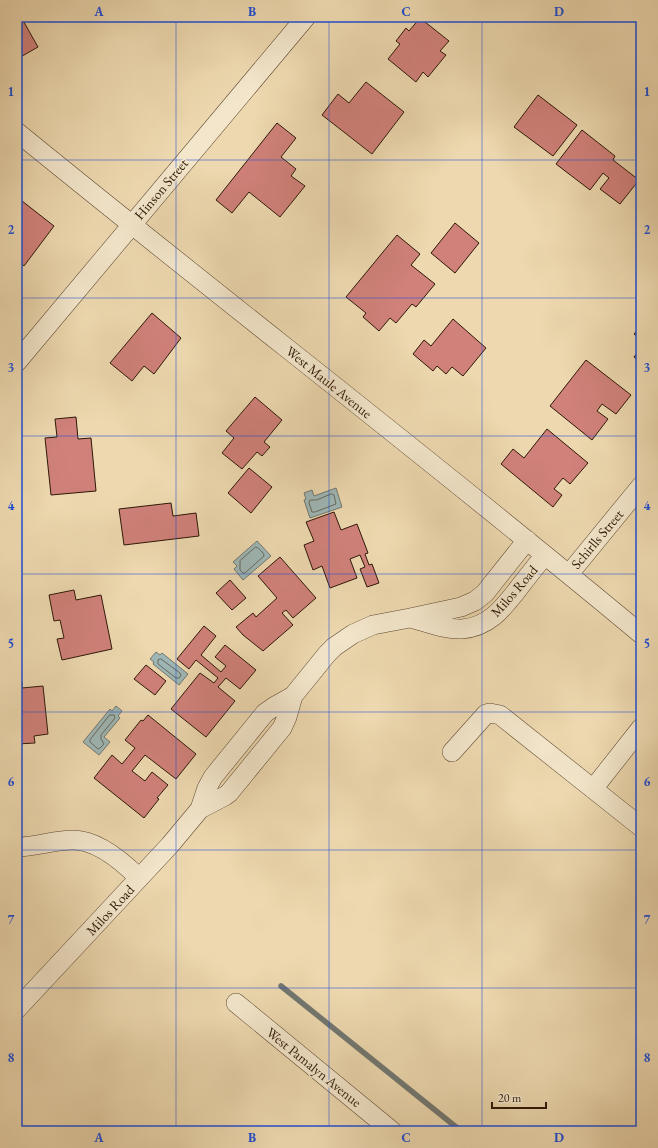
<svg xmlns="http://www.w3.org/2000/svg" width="658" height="1148" font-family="'EB Garamond',serif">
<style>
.water{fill:#9eb7b6;stroke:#717770}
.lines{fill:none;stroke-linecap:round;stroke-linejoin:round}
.shore{stroke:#66675e;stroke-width:1}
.stream{stroke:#717770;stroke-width:5.5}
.building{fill:#d0817a;stroke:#2d1707}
.minor-casing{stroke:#5d4731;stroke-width:20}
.minor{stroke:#f3e6cb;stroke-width:19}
.grid{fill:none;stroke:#1d4ed8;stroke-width:1;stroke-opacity:0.55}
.labels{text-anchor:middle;stroke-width:3;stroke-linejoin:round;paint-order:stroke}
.street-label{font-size:14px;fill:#2d1707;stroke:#f3e6cb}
.neatline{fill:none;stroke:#1d4ed8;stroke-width:1.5}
.grid-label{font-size:13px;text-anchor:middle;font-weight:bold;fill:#1d4ed8}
</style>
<rect width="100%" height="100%" fill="#edd8af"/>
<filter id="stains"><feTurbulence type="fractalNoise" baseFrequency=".005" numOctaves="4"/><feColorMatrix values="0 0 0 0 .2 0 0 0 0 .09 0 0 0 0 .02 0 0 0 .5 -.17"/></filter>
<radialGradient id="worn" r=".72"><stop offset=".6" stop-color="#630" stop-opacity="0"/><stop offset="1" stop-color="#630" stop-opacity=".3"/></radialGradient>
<!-- water -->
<path class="water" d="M336,488L342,507L310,518L304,500L306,499L304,493L312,490L314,496Z
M257,541L271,556L243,580L234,569L237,566L233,562Z
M156,652L160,655L162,653L188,674L179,685L153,664L154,662L150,659Z
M116,706L122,711L118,716L120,718L104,737L110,742L99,755L83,742L110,709L112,711Z"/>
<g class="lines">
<!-- shore -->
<path class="shore" d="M332,494L334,495L336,504L315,512H312L309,503L310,500H316Z
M256,547C259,548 264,553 264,556L245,573H243L240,570V561Z
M161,659L180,673L181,675L179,678H176L158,664V660Z
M110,715H114L115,718L101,735V739L104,744L100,748L98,749L90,742V740Z"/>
<!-- stream -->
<path class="stream" d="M281,986L461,1131"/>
</g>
<!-- building -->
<path class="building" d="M17,17H21L38,47L17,59Z
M420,18L449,41L440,51L446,55L428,77L423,72L416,82L388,59L400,44L396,41L406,28L409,31Z
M641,80V89L637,85Z
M366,82L404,112L372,154L322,115L338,94L349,103Z
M538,95L577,125L553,156L514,127Z
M277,123L296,138L281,157L296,169L291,176L305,186L280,217L249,192L232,213L216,200Z
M582,130L615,156L613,160L639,180L620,204L600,189L609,178L603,173L590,190L556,164Z
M22,201L54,226L24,266L17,260V223L20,219L17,217V208Z
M455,223L479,243L455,273L431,253Z
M397,235L420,254L411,265L435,284L416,307L412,304L396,323L390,318L379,331L363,317L366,313L346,297Z
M152,313L181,338L154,374L144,366L132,381L110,363Z
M453,319L486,348L463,376L452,367L446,374L437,366L433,371L413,354L424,340L431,346Z
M641,326V340L634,334Z
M641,348V363L634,357Z
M586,360L631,395L616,414L602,404L597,411L608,419L592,440L550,406Z
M255,397L282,420L264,442L270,447L262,456L257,452L242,469L222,453L234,438L226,431Z
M76,417L78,439L91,438L96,491L51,495L45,438L57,437L55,419Z
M547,429L588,463L570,484L563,478L554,489L562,495L553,507L501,464L513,449L524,458Z
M249,468L272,487L251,513L228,493Z
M171,503L173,516L196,513L199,536L124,545L119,509Z
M334,512L341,530L357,524L368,553L365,554L369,565L372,564L379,583L367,587L360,569L365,567L360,555L350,559L357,578L330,588L322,566L313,570L304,545L314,541L306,522Z
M280,557L316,598L293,618L286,610L282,613L293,625L263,651L243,635L236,627L253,613L256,617L277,598L258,576Z
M230,580L246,598L232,610L216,593Z
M74,590L76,600L101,595L112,649L62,660L57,639L64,638L60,620L54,621L49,595Z
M204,626L216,636L201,655L221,672L226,666L215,657L225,645L256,670L240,689L226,678L218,687L235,701L206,737L171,709L200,673L214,683L218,678L196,660L189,669L177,659Z
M146,665L166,681L155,695L134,679Z
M17,682H22V688L43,686L48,734L34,736L35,743L17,744Z
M148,715L196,754L176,779L145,755L132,771L145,781L152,772L168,785L157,798L159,799L144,818L94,778L112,755L122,764L135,748L125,740L141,720L143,721Z"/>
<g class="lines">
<defs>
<path id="minor" d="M17,132C224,301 436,463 641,634
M17,362L306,17
M569,574L641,486
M414,619C429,623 446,630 462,629C489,627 503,608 518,589C527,577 536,566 545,555
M452,752L486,714L490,713L500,715L641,827
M593,789L641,728
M200,809L225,796L229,793L282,728L287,717L293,696
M17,847C36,847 54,840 73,840C97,840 123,862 139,878
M236,1003L392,1131
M17,1009L170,845L200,809L207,788L213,777L265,713L275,706L293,696L327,654L334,647L353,634L373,625L410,618L461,607L475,601L485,593L527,540"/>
</defs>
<!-- minor casing -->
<use href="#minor" class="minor-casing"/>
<!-- minor -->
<use href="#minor" class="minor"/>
</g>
<!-- grid -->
<path class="grid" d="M176,17V1131M329,17V1131M482,17V1131M17,160H641M17,298H641M17,436H641M17,574H641M17,712H641M17,850H641M17,988H641"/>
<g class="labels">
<!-- street labels -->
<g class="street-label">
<text transform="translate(161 189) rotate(-50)" y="5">Hinson Street</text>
<text transform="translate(329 382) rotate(39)" y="5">West Maule Avenue</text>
<text transform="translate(597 539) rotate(-50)" y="5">Schirlls Street</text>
<text transform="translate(514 591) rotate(-49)" y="5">Milos Road</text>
<text transform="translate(110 910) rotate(-47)" y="5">Milos Road</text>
<text transform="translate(314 1067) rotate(39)" y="5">West Pamalyn Avenue</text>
</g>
</g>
<!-- margin -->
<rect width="658" height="1148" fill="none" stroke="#edd8af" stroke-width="44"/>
<!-- scale -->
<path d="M492 1102v6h54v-6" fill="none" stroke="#2d1707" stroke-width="2"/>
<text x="498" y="1102" font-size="12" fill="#2d1707" stroke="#f3e6cb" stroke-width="3" paint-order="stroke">20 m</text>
<rect x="22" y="22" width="614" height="1104" class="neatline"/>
<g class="grid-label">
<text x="99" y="16">A</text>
<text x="252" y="16">B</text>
<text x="406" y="16">C</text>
<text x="559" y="16">D</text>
<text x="11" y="96">1</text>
<text x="647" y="96">1</text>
<text x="11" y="234">2</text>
<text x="647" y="234">2</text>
<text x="11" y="372">3</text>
<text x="647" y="372">3</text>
<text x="11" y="510">4</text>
<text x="647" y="510">4</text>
<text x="11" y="648">5</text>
<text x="647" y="648">5</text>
<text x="11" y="786">6</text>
<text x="647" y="786">6</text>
<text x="11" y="924">7</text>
<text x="647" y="924">7</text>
<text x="11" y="1062">8</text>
<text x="647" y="1062">8</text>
<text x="99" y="1142">A</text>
<text x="252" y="1142">B</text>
<text x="406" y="1142">C</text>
<text x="559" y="1142">D</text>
</g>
<rect width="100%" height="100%" filter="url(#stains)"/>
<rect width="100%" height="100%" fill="url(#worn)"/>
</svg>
